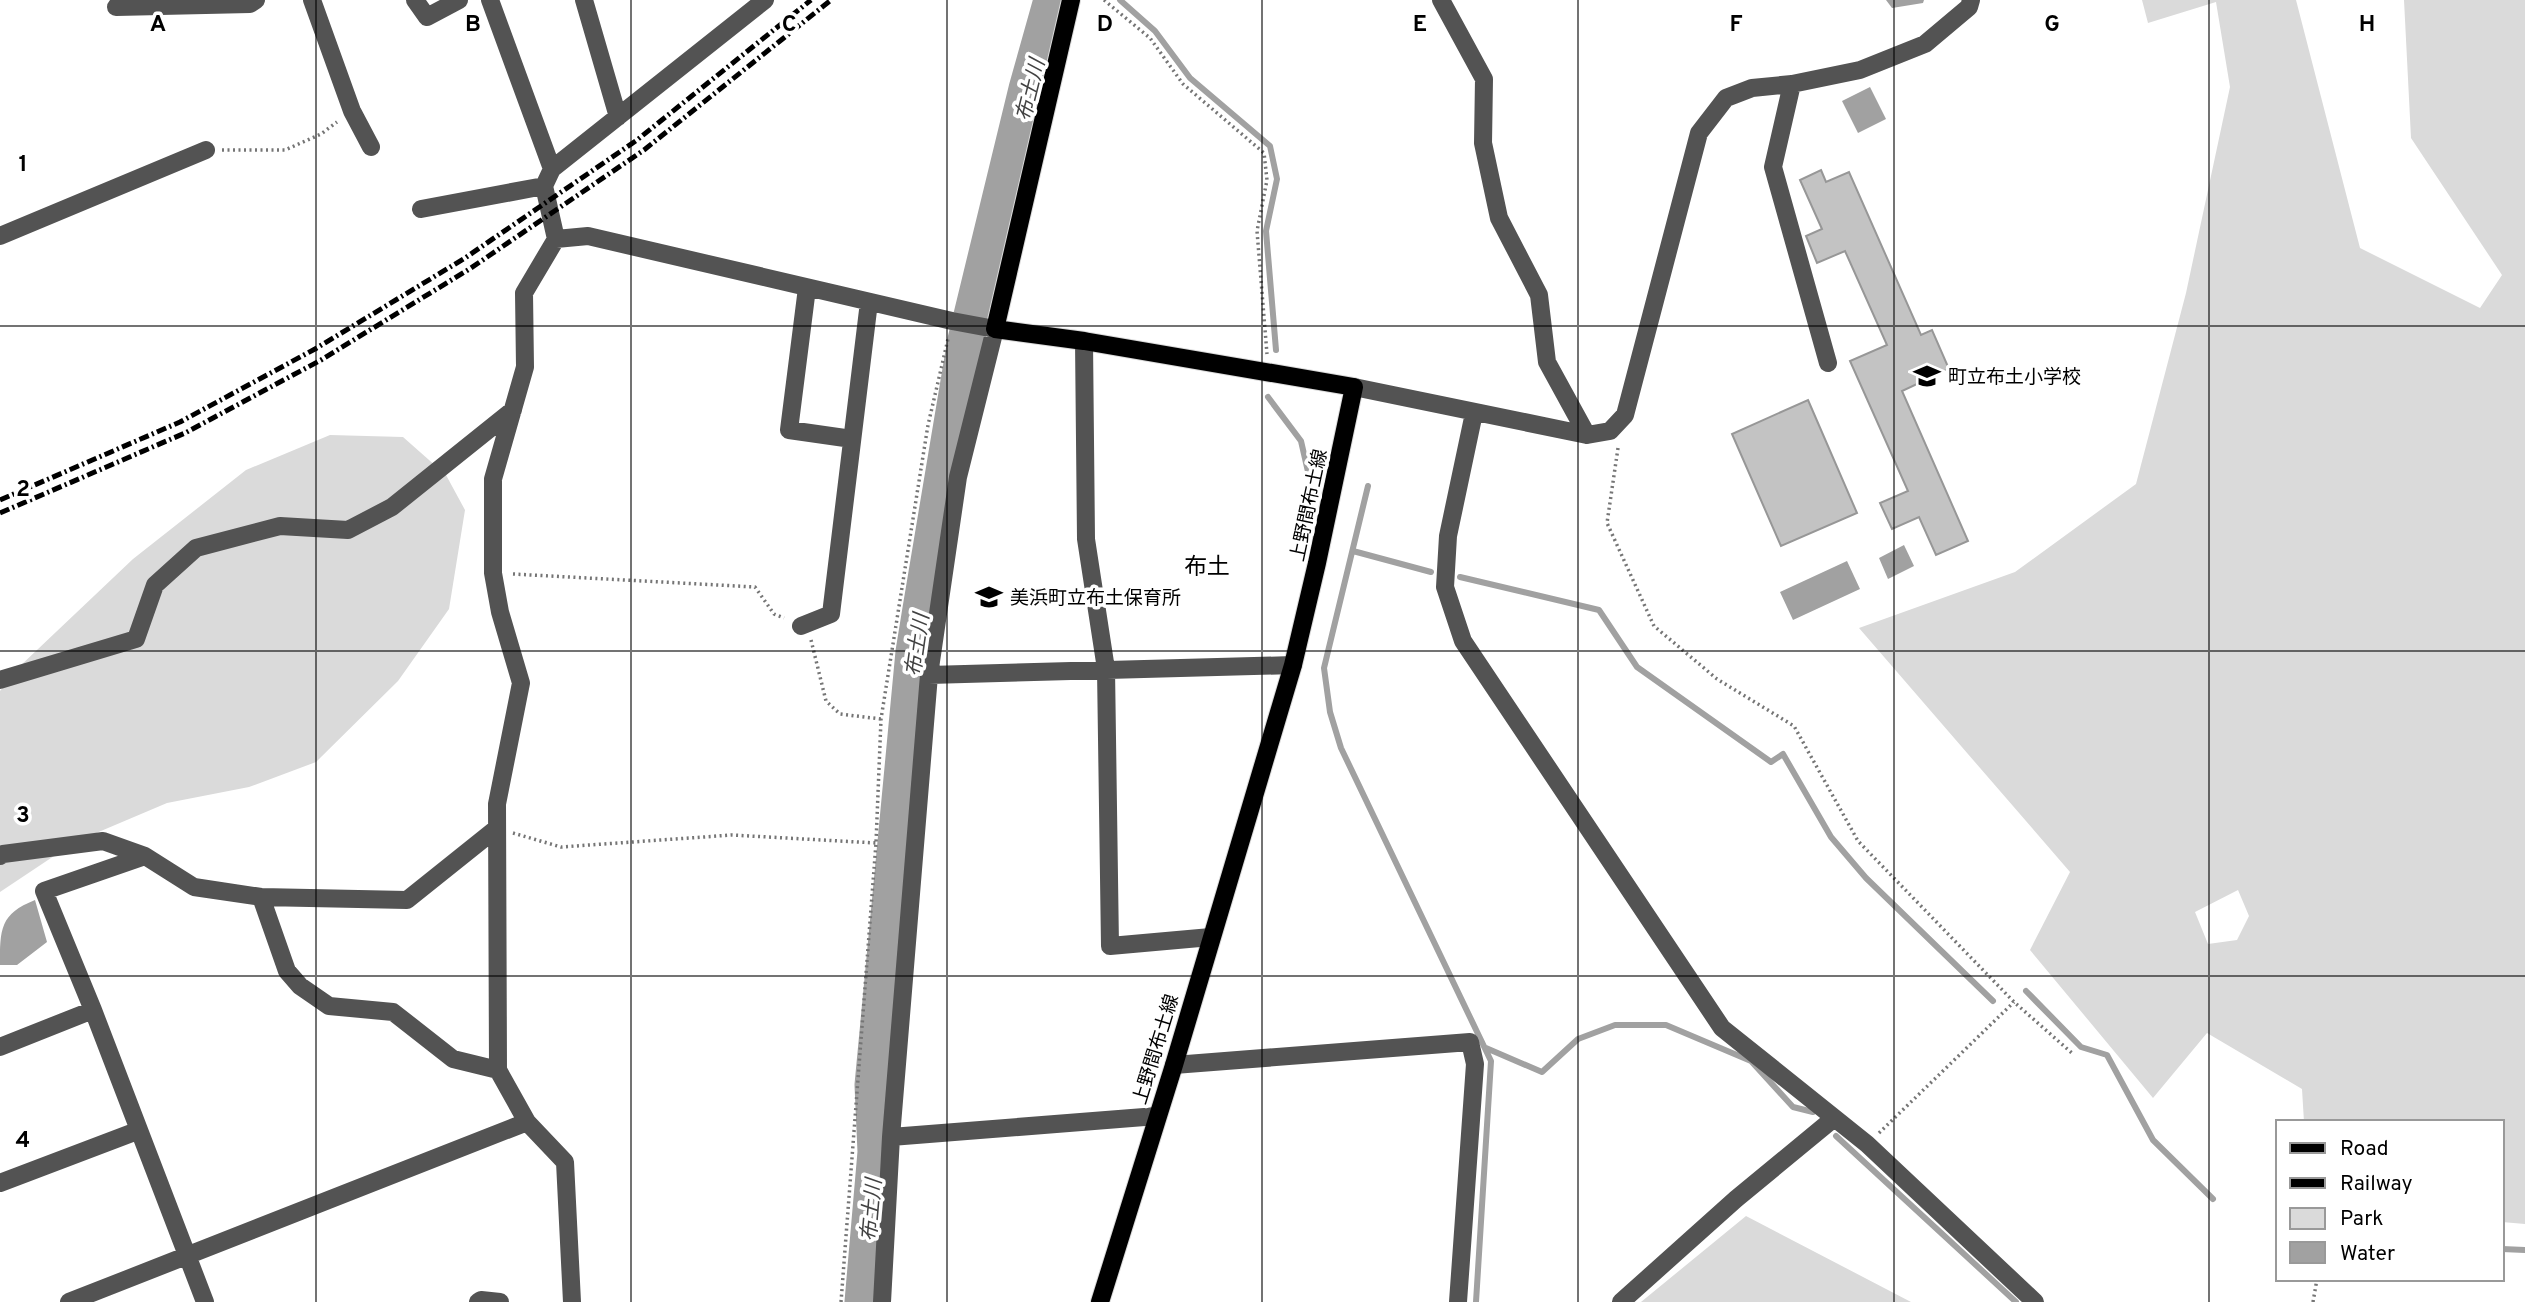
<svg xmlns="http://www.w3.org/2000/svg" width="2525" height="1302" font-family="Overpass,'Noto Sans JP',sans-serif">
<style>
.green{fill:#dadada;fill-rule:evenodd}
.water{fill:#a1a1a1}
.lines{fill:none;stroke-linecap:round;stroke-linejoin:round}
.stream{stroke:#a1a1a1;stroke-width:6}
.river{stroke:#a1a1a1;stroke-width:37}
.building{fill:#c3c3c3;stroke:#979797;stroke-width:2}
.major-casing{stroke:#dbdbdb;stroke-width:20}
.path{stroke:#757575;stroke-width:3.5;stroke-dasharray:2 3.5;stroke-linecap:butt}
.minor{stroke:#535353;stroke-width:18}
.major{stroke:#000;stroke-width:18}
.rail{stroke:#000;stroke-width:5;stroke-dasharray:10 3.5 2 3.5;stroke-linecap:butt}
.grid{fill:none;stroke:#000;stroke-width:2;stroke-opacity:0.55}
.labels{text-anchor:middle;stroke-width:7;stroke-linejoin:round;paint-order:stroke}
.poi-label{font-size:19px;fill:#000;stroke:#fff;text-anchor:start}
.street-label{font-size:19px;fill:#000;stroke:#fff}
.water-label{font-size:21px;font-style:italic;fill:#424242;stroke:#fff}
.quarter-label{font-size:23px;fill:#000;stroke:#fff}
.grid-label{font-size:23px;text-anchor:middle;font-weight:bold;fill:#000;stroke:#fff;stroke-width:7;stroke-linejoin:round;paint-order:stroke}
</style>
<rect width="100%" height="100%" fill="#fff"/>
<!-- green -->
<path class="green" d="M2142,0H2296L2360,248L2480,308L2502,275L2411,138L2404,0H2525V1224L2502,1222V1122H2304L2302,1089L2207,1033L2153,1098L2030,950L2070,872L1859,628L2015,572L2136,484L2186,293L2230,87L2216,2L2148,23ZM2238,890L2249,916L2237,940L2208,944L2195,912Z
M330,435L403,437L446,475L465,510L449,609L398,681L316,762L249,787L167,803L75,842L0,892V691L18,668L133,559L246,470Z
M1746,1216L1911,1302H1641Z"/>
<!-- water -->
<path class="water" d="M1886,0H1924L1923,3L1892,8Z
M1870,87L1886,119L1858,133L1842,101Z
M1904,545L1914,566L1888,579L1879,558Z
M1847,561L1860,589L1793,620L1780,592Z
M35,900L47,942L17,965H0C0,929 0,914 35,900Z"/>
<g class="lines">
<!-- stream -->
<path class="stream" d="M1120,0L1155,31L1190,78L1270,146L1277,179L1266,231L1276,350
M1268,397L1301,441L1309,476
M1368,486L1324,668L1330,712L1341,748L1491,1061L1476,1302
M1353,551L1431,572
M1460,577L1599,610L1637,667L1771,762L1783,754L1831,837L1866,878L1993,1001
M2026,991L2081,1047L2107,1055L2153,1140L2213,1199
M1486,1048L1542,1072L1578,1039L1615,1025H1666L1751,1061L1793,1107L1813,1112
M1836,1136L2016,1302
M2502,1249L2525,1250"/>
<!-- river -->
<path class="river" d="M863,1302L876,1152L873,1085L914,652L921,609L966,340L1027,89L1052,0"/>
</g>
<!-- building -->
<path class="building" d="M1821,170L1826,182L1849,172L1921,335L1932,330L1949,369L1902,391L1968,541L1936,555L1919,517L1892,529L1880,503L1908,491L1850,361L1887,345L1845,251L1817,263L1806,236L1822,229L1800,180Z
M1808,400L1857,513L1781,546L1732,434Z"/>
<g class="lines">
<defs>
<path id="major" d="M1071,0L995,329L1084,341L1354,387L1317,563L1293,665L1174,1065L1100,1302"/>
</defs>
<!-- major casing -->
<use href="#major" class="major-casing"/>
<!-- path -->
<path class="path" d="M1104,0L1150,38L1183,84L1264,153L1267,180L1257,231L1267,354
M222,150H285L321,134L337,122
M1618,448L1607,523L1654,626L1717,679L1794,726L1858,841L2014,1002L2073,1054
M513,574L755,587L774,614L784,618
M811,640L826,701L840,714L881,719
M513,833L561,847L732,835L876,843
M1879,1133L2014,1002
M841,1302L876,843L881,719L928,425L948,339
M2313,1302L2317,1279"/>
<!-- minor -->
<path class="minor" d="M312,0L352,111L371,147
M415,0L427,17L459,0
M490,0L552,169L544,186L556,239L524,293L525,367L493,479V573L500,612L521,683L497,804L498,1070L527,1122L565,1162L572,1302
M584,0L618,117
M1441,0L1484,79L1483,143L1499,218L1539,295L1547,362L1587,435
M116,7L250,4L256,0
M1792,84L1773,167L1828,363
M552,169L765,0
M421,209L544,186
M0,236L206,150
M556,239L588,236L952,321L995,329L958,477L929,675L891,1137L882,1302
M807,288L789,430L852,439
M1084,341L1086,539L1106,669L1110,946L1211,937
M1354,387L1587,435L1610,431L1625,415L1699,133L1726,98L1752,88L1792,84L1860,70L1925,44L1969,7L1971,0
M1474,413L1448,536L1445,587L1463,641L1722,1028L1867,1144L2035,1302
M801,626L831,614L869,302
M929,675L1293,665
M0,680L136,639L155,585L196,548L280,526L348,530L392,507L513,410
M0,856L3,854L103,841L145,856L194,887L261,897L407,900L497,828
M145,856L44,891L93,1010L205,1302
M261,897L287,971L300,986L329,1006L393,1012L453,1059L498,1070
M0,1047L93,1010
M1174,1065L1470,1042L1475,1064L1458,1302
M891,1137L1157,1116
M0,1183L137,1131
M69,1302L527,1122
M478,1302L481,1300L500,1302
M1621,1302L1736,1199L1833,1119"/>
<!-- major -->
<use href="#major" class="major"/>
<!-- rail -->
<path class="rail" d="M0,500L180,422L315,349L465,258L637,140L811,0
M0,513L185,433L321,360L471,268L644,150L831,0"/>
</g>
<!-- grid -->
<path class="grid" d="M316,0V1302M631,0V1302M947,0V1302M1262,0V1302M1578,0V1302M1894,0V1302M2209,0V1302M0,326H2525M0,651H2525M0,976H2525"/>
<!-- icons -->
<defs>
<symbol id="school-bare" viewBox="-9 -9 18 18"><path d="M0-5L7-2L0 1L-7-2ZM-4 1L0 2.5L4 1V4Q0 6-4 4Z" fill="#000" stroke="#fff" stroke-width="2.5" paint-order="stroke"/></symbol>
</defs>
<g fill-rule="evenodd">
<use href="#school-bare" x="1908" y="357" width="38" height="38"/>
<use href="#school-bare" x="970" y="578" width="38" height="38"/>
</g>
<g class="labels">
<!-- poi labels -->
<g class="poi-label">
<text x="1948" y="383">町立布土小学校</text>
<text x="1010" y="604">美浜町立布土保育所</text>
</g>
<!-- street labels -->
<g class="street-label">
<text transform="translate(1308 505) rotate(-78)" y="7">上野間布土線</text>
<text transform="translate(1155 1049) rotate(-73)" y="7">上野間布土線</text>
</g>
<!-- water labels -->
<g class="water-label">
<text transform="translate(1030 90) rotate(-76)" y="7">布土川</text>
<text transform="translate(917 645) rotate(-82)" y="7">布土川</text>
<text transform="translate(871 1210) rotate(-85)" y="7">布土川</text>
</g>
<!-- quarter labels -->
<g class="quarter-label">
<text x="1207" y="574">布土</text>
</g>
</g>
<g class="grid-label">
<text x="158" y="31">A</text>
<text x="473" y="31">B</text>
<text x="789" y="31">C</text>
<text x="1105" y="31">D</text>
<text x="1420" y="31">E</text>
<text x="1736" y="31">F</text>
<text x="2052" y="31">G</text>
<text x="2367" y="31">H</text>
<text x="23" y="171">1</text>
<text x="23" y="496">2</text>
<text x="23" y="822">3</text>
<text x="23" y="1147">4</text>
</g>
<!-- legend -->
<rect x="2276" y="1120" width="228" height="161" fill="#ffffff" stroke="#999999" stroke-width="2"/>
<rect x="2290" y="1143" width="35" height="10" fill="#000000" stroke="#999999" stroke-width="2"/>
<text x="2340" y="1155" font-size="21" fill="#000000">Road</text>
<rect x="2290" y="1178" width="35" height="10" fill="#000000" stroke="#999999" stroke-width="2"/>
<text x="2340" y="1190" font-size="21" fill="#000000">Railway</text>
<rect x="2290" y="1208" width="35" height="21" fill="#dadada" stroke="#999999" stroke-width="2"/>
<text x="2340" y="1225" font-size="21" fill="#000000">Park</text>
<rect x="2290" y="1242" width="35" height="21" fill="#a1a1a1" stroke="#999999" stroke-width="2"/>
<text x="2340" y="1260" font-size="21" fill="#000000">Water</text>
</svg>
